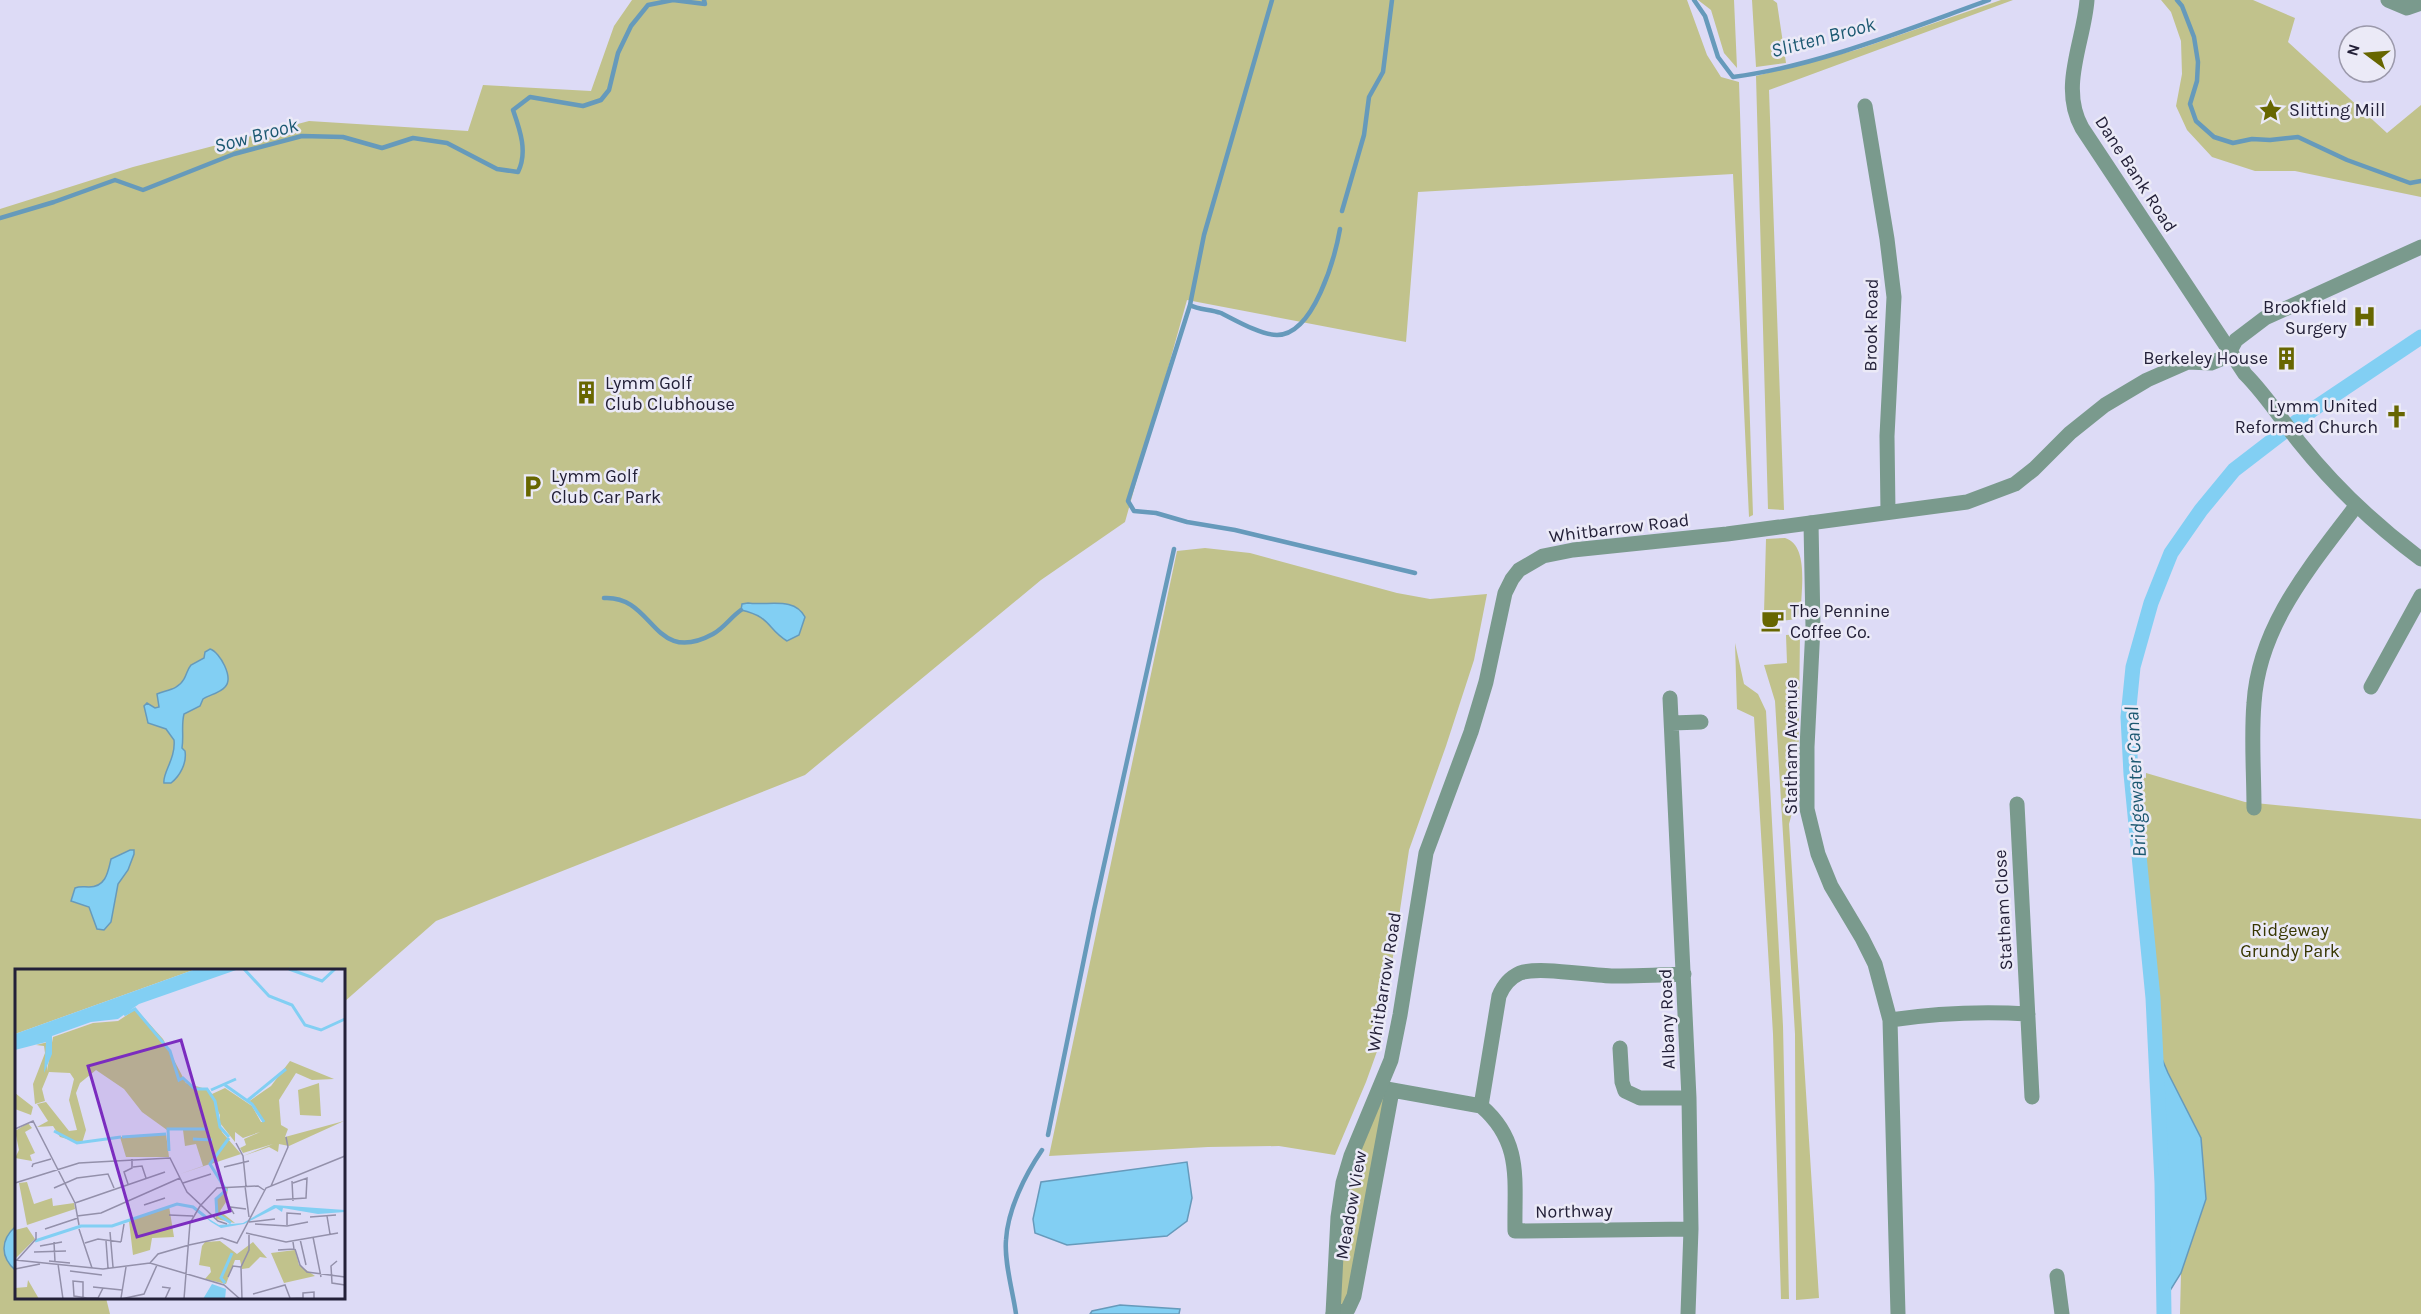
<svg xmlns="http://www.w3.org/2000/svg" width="2421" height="1314" font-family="Karla,sans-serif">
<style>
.green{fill:#c1c28c}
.water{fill:#82cff3;stroke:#669abb;stroke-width:1.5}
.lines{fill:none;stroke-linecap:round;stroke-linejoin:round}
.stream{stroke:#669abb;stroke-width:4.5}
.canal{stroke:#82cff3;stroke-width:15}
.minor{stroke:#7a9a8d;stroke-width:15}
.tertiary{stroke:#7a9a8d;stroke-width:15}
.labels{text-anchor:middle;stroke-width:5;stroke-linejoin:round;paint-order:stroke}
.poi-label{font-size:18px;fill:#232038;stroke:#ebeaf7;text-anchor:start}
.street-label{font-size:18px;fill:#232038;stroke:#ebeaf7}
.park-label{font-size:18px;fill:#373600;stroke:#ebeaf7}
.water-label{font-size:20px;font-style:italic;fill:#1b5871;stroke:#ebeaf7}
.inset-river{fill:none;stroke:#82cff3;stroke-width:3}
.inset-road{fill:none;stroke:#9390aa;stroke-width:1.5}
.view{fill:#7b2cbf;fill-opacity:0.15;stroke:#7b2cbf;stroke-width:3}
.inset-edge{fill:none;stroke:#232038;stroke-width:3}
</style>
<rect width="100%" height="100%" fill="#dddbf6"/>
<!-- green -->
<path class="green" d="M632,0H1687L1707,55L1721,77L1739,82L1753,515L1749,517L1733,174L1418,192L1406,342L1187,300L1125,522L1041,580L805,775L436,921L344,1002V970H16V1298H106L110,1314H0V209L133,167L309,121L468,131L483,85L591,91L614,26Z
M1698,0H1734L1737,68L1724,53L1711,10Z
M1752,0H1773L1777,3L1786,63L1756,67Z
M2001,0H2013L1769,90L1784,510L1768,509L1756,76L1856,50Z
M2161,0H2253L2295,18L2288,42L2387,133L2421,105V197L2295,171H2255L2212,157L2187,130L2176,106L2182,74L2181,41L2171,12Z
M1785,538C1809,545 1801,590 1801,610C1794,627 1777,619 1764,613L1766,539Z
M1205,548L1250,553L1397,593L1430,599L1487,594L1474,660L1446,746L1409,850L1380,1043L1366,1082L1335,1155L1279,1146L1208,1147L1049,1156L1177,551Z
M1800,634L1798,791L1789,824L1819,1298L1796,1300L1795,1034L1775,701L1764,665L1787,663L1786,635Z
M1735,643L1744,684L1758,694L1766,711L1783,1026L1789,1299H1781L1773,1034L1754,717L1737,709Z
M2146,773L2245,802L2421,819V1314H2180L2181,1273L2206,1199L2201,1138L2168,1073L2154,1040L2152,990L2131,774L2146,778Z
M1381,1088L1392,1091L1354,1296L1333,1314L1338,1217Z"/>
<!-- water -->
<path class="water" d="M748,603C768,606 794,596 805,617L799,635L787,641C766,628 772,617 741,610L742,604Z
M210,649C220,652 234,678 225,687C220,693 209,695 203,699L200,706L184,714C181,726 184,736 182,748L185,751C187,763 180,776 171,783H164C162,774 176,758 174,740L166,729L148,723L144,706L147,703L155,708L159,707L157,694C166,690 178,690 184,679C187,674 187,670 191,665L204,658L205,652Z
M130,850H134V854L128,870L118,884L111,922L104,930L97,929L89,907L71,901L75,888C80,886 83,887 89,887C106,887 108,872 111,859Z
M2154,1040L2168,1073L2201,1138L2206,1199L2181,1273L2163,1302L2162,1183Z
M1187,1162L1192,1198L1187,1221L1167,1236L1067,1245L1035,1233L1033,1219L1041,1182Z
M16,1226V1271C0,1257 0,1240 16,1226Z
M1120,1305L1180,1309L1179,1314H1090L1092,1311Z"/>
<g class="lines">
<!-- stream -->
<path class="stream" d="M1272,0L1204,235L1190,305L1128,501L1134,511L1156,513L1187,522L1235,530L1415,573
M1694,0L1705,16L1718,57L1733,77C1818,66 1908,29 1989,0
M2177,0L2182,6L2194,37L2198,62L2197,81L2190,104L2196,121L2214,137L2233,143L2252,139L2270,140L2298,137L2347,160L2410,183L2421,181
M1342,211L1364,135L1369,97L1383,72L1392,0
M0,218L54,202L115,180L143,190L234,154L302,136L343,137L382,148L413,138L447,143L497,169L518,172C528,152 520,130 513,110L530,97L583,106L601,100L609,90L618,53L631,26L648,5L673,0L705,4L704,0
M1190,305C1199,310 1210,309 1221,313C1235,320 1261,335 1277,335C1314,335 1335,257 1340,229
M604,598C655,595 652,667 713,634C724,628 731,617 741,610
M1048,1135L1094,910L1174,549
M1016,1314C1013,1292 1004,1262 1006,1240C1008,1209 1025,1175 1042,1150"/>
<!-- canal -->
<path class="canal" d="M2164,1314L2162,1183L2153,998L2131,774L2128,717L2133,667L2151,603L2171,553L2201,510L2234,470L2312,410L2421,337"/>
<!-- minor -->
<path class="minor" d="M2388,0L2407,8L2421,3
M1865,106L1887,239L1894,297L1887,436L1888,512
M2230,351L2236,340L2265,318L2421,247
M1811,523L1813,627L1807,747V809L1818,854L1831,886L1862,938L1875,964L1890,1020L1898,1314
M2371,687L2421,596
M1670,698L1689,1098L1691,1229L1688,1314
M1672,723L1701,722
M2017,804L2032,1097
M2254,808C2254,773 2251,737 2254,703C2259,625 2311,566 2356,506
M1890,1020C1938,1013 1980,1011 2028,1014
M1620,1048L1622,1082L1625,1091L1640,1098H1689
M1381,1088L1481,1106C1523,1142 1514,1181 1515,1231L1691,1229
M1481,1106L1499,996C1503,986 1509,978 1520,973C1540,966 1590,976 1614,976C1637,976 1661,975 1684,974
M2057,1276L2062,1314
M1333,1314L1348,1309L1354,1296L1392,1091"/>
<!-- tertiary -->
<path class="tertiary" d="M2087,0C2084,42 2059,87 2082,128L2245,374C2266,395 2281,419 2299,442C2335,487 2375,525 2421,559
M1333,1314L1338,1217L1343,1183L1351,1156L1391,1060L1400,1015L1426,853L1471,732L1486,682L1505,593L1512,579L1519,570L1543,556L1573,550L1727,534L1967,502L2015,484L2034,469L2070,433L2105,405L2147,380L2188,362L2211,363L2223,358L2230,351"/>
</g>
<!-- icons -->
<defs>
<symbol id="sight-bare" viewBox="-9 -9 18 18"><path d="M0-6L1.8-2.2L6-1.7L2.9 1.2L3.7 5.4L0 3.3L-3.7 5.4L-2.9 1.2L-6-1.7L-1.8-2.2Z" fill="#676600" stroke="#ebeaf7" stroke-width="2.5" paint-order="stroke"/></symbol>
<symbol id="hospital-bare" viewBox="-9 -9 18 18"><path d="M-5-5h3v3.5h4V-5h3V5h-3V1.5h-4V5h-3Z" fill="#676600" stroke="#ebeaf7" stroke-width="2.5" paint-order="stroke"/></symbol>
<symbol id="building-bare" viewBox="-9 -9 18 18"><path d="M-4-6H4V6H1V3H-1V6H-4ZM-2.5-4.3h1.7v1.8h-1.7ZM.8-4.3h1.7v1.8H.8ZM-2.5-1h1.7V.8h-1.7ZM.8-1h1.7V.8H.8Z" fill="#676600" stroke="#ebeaf7" stroke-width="2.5" paint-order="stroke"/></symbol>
<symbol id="church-bare" viewBox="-9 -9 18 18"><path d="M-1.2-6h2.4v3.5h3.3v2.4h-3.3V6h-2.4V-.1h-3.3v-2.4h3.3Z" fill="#676600" stroke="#ebeaf7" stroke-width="2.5" paint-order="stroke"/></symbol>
<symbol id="parking-bare" viewBox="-9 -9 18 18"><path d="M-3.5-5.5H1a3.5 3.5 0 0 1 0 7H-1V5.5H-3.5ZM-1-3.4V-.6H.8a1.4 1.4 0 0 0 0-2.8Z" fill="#676600" stroke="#ebeaf7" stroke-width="2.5" paint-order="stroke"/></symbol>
<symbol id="cafe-bare" viewBox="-9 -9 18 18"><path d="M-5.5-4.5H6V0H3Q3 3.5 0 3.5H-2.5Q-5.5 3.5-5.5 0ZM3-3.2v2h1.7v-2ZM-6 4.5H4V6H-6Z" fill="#676600" stroke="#ebeaf7" stroke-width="2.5" paint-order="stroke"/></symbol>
</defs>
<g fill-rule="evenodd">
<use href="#sight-bare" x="2254" y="94" width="33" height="33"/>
<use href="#hospital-bare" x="2348" y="300" width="33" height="33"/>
<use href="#building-bare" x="2270" y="342" width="33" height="33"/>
<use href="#building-bare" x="570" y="376" width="33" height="33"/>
<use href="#church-bare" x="2380" y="400" width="33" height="33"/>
<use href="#parking-bare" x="516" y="470" width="33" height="33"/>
<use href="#cafe-bare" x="1756" y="604" width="33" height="33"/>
</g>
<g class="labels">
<!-- poi labels -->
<g class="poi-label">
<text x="2289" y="116">Slitting Mill</text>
<text x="2347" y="313" text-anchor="end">Brookfield<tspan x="2347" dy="21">Surgery</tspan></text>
<text x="2268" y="364" text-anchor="end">Berkeley House</text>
<text x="605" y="389">Lymm Golf<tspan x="605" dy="21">Club Clubhouse</tspan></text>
<text x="2378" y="412" text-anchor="end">Lymm United<tspan x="2378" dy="21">Reformed Church</tspan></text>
<text x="551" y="482">Lymm Golf<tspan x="551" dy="21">Club Car Park</tspan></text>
<text x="1790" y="617">The Pennine<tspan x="1790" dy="21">Coffee Co.</tspan></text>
</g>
<!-- street labels -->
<g class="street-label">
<text transform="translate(2136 174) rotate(57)" y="6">Dane Bank Road</text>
<text transform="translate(1871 325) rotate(-89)" y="6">Brook Road</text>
<text transform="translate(1619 528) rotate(-7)" y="6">Whitbarrow Road</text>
<text transform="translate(1791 747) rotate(-90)" y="6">Statham Avenue</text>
<text transform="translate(2003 910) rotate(-93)" y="6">Statham Close</text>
<text transform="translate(1384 982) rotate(-81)" y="6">Whitbarrow Road</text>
<text transform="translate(1667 1019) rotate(-92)" y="6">Albany Road</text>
<text transform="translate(1351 1205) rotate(-80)" y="6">Meadow View</text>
<text transform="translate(1574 1211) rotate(-1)" y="6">Northway</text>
</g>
<!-- park labels -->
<g class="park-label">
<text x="2290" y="936">Ridgeway<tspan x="2290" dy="21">Grundy Park</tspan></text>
</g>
<!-- water labels -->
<g class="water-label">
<text transform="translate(1823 37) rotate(-15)" y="7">Slitten Brook</text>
<text transform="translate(256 135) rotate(-15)" y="7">Sow Brook</text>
<text transform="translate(2135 782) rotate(-93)" y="7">Bridgewater Canal</text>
</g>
</g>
<!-- overview -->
<g transform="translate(15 969)">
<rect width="330" height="330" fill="#dddbf6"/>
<path d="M0,0H181L0,65ZM121,40L148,70L171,114L194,121L197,125L210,119L237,137L246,153H249L238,136L233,133L256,117L275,92L319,110L297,111L281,104L264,131L266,156L273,160L270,168L329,152L274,177L264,175L263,183L254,178L228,187L258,175L228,184L225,179L231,176L229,170L245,163L228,169L220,163V173L205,154V146L200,137L207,163L226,185L196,195L200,190L195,195L165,205L188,197L181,175L170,177L168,161H152L127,143L109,120L81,101L65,114L61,124L71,161L67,174L45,168L38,157L22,158L33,152L22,135L31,133L54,162L62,161L54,131L59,110L55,104L34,103L27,120L30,132L20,135L18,115L30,84L29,77L21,76L33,73L32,102L38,68L78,54L103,52ZM304,114L306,147L285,146L283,121ZM0,124L18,138L16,146L0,140ZM13,154L17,159L10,163L20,184L15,186L17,192L0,189L4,181L0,162ZM151,165L154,188H111L105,168ZM12,213L19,235L37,229L38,237L59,234L60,240L12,256L4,214ZM210,219H213L211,233L205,242L220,254L201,250L200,230L209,224ZM154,237L159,268L137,269L135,281L118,286L114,252ZM12,258L20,270L0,290V261ZM205,272L222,285L238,273L252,289L245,288L234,299L227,300L225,291H220L211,315L190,310L196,303L195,298L184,296L187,277L190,273ZM280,281L284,296L300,307L269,314L256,284ZM13,311L24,330H0V319L12,318Z" fill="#c1c28c"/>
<path d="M181,0H224L124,35L103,50L76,53L37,67V85L29,104L31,73L0,81V65ZM259,236L330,241V243L303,245L268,239L267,243L261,239L229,255L206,259L196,253L189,247L204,256L228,254ZM197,315L211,320L210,330H188Z" fill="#82cff3"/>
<path class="inset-river" d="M229,0L254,27L277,36L290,56L306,61L330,50M274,0L307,12L320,0M109,46L120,40L155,82L164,111L168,109L180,120H192L200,132L205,158L214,168M210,116L237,135L249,153M196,121L221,110M233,131L271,100M39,162L62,174L106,168M107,168L151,165M214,169L195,195L211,221L201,230L202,245L216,254M178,170L197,171M154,182L153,160H193M20,272L66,257H97L162,235L178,238L192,249M210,314L206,309L217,284"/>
<path class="inset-road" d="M0,160L18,152L60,234L64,256M221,174L228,187L231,217M17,198L18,195L36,190M118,198L127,197L131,209M209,198L234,192M277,212L278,232M0,214L64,194L155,189L172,223L203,252L212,255M168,214L196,205M113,215L109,203L117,199V190M230,217L234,248M256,217L273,178L271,168M39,219L62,209L93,205L99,219M261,231L291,229L292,209L278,214M60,234L150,203M129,236L150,229M219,245L215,238L231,240M154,246L178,247M62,247L86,244L165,209M312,247L315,265M295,248L321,246M234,253L260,250M240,255L272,257L293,253M272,256V244L286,245M30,260L63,249M64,260L77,299M95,263L98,298M231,264L271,273L323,264M298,268L306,308M285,270L291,296M91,272L93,299M39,273L40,293M106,273L109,255M70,274L83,270L106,273M25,277L47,273M280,280L285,296L292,303L330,308M263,281L279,280L278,273M19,283L51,282M0,291L88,300L135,294L209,316L225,330M2,291L21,270V263M34,292L55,294M322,292L316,297L317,314L330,316M135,294L143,285L174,276L207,269L222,274L251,219L330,187M43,295L48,330M0,300L25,295M55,302L87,306M213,308L218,297L226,298M78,318L107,321M147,318L155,319L150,330M238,325L270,316L275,329M68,328V313L58,312L59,327L72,329H83L88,319M106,329L111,298M106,330L129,325L142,296M169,330L175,254L185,237L202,219L243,217L249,221M227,330L226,298L234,281V266M263,330L288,329M288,330V324L299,323V330"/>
<path class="view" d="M166,71L215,242L122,268L73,97Z"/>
<rect width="330" height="330" class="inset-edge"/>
</g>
<!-- north arrow -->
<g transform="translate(2367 54) rotate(286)"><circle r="28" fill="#ebeaf7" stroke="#9b99ab" stroke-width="1.5"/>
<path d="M0-4.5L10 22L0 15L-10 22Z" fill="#676600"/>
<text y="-9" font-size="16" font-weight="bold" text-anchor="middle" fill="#232038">N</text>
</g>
</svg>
